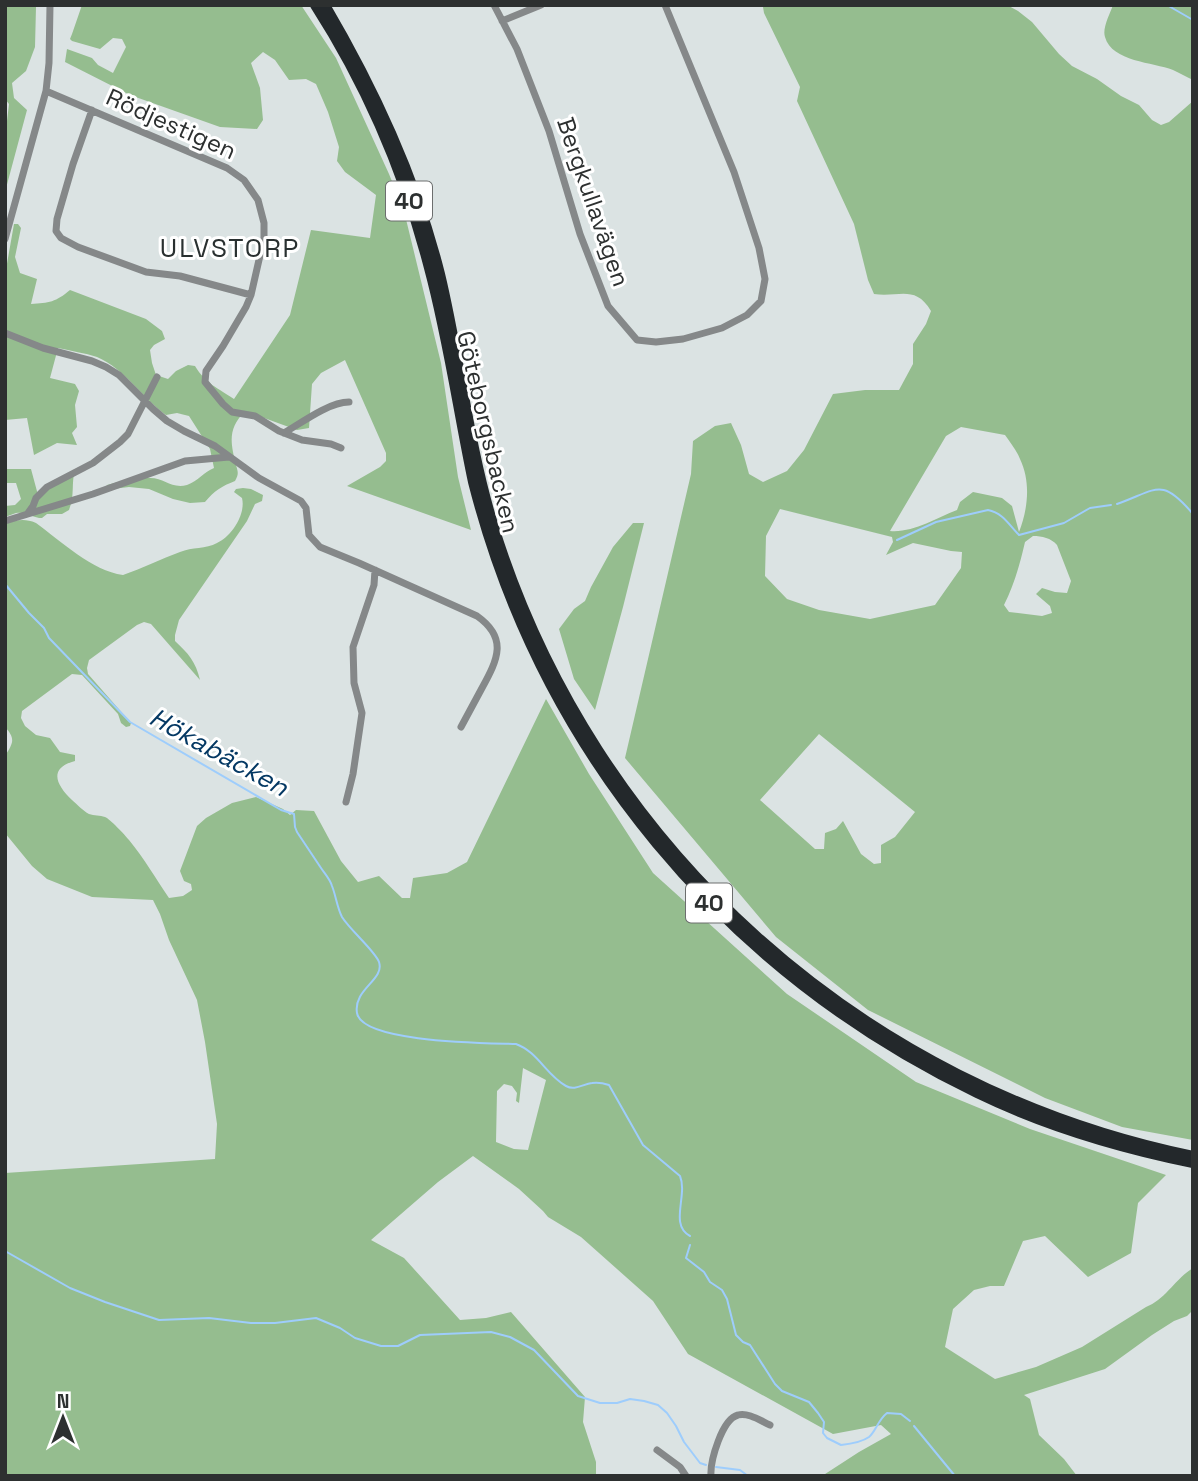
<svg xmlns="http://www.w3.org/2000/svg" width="1198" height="1481" font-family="'Space Grotesk',sans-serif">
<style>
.green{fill:#95bd8f;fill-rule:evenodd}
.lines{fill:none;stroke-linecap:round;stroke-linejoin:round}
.stream{stroke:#9ecdfc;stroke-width:2}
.minor{stroke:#858889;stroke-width:7}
.highway{stroke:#23282b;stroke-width:10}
.labels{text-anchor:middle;stroke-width:6;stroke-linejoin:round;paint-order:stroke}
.shield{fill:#fff;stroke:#6c6e6e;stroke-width:2}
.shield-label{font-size:23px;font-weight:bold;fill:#2d3030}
.street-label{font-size:24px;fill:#2d3030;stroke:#fff}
.neighbourhood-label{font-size:26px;letter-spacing:2px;fill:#293030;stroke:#fff}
.water-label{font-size:26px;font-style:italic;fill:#043863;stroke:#fff}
</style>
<rect width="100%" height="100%" fill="#dbe3e3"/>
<!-- green -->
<path class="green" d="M5,5H36V7L35,47L26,71L12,83L14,98L27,110L5,192V121H7L9,104L5,99Z
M82,5H301L336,58L389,174L404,211L441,363L458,477L471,530L347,486L380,467L386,461V453L345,360L321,373L312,384L309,428L297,430L245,411C228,429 230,441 236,465C238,472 239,474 235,481C222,486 214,491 205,502L190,503L173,499L149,489L129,487L104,490L107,485C120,482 136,477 150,478C165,478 171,489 187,485C198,481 204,472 214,468L210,449L189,416L177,413L166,415C142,398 125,369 97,357C85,353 71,351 58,348L50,378L75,384L79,391L75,405L77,427L72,433L77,445L57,443L34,455L27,418L5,420V275L14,224H18L21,228L15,257L20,273L37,279L31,304C49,303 56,302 70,290L146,319L162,331L165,339L154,345L150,350L152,363L156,375L168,379L176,371L188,365L195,366C206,384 218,388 234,399L290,315L311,230L370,238L376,195L345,172L337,161L339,147L328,112L316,84L306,79L289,80L275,60L263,52L251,63L260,88L263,120L257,129L220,127L130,95L65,62L67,49L92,58L98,65L113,73L126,47L122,39L113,38L100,49L72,41L70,39L72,34Z
M768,5H1007L1018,11L1032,22L1059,54L1072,66L1097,79L1121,96L1139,105L1152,120L1161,125L1169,122L1193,101V1140L1122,1127L1045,1098L868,1010L776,937L625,758L691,474L693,441L715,426L731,423L741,445L749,474L763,482L787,471L804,450L833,394L865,390H899L913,364V344L926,324L931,311C915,284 898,298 874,294L868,280L854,224L797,101L800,87L764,13L763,7ZM961,427L1005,435C1010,442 1017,451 1020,459C1031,482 1028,509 1019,532L1012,506L1002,498L973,492L960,502L957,510C936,518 913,533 890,531L946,436ZM780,509L892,537L893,542L886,555L913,543L951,551L962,552L961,568L935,605L870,619L819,610L787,599L765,576L766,536ZM1033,536C1042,536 1051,538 1057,545L1071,581L1067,593L1055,592L1042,588L1036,594L1050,606L1052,613L1042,616L1009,612L1004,605C1014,585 1020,564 1025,542ZM819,734L915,812L895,837L881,845V863L874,864L861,854L843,821L836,829L825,833L824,849H815L760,800Z
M1113,5H1193V80C1186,77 1180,73 1173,70C1153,62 1112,62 1105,37C1102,28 1110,14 1113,5Z
M5,469H31L38,495L75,469C71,484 75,495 69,510L62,514H47L42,518C33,518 26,511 16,513C12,514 9,516 5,517V506L15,505L21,499L16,483H5Z
M243,488L251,489L263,495L262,501L255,504L247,521L179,620L175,635V641C188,653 196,662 200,680L151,624L144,622L137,625L89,660L87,668L88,674L131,723L130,726L126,727L121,723L118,714L82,675L72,674L22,711L21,718L25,726L36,735L50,738L60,752L75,755V761C48,768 56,785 72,800C77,804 83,811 89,814C94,816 100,815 105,817C110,819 125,835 129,840C144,858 156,879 169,898L183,896L192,890L191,884L184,881L180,871L197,826L206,818L232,803L256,797L283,809L290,815L296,810L314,811L341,861L358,882L379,876L402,898H410L413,878L447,873L467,862L546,699L589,774L653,873L787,994L916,1082L1030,1129L1166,1175L1138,1203L1131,1253L1088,1277L1045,1236L1023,1241L1004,1286H990L974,1290L953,1309L945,1347L995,1379L1036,1367L1082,1347L1146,1307C1165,1300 1175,1279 1193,1268V1310L1187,1316L1174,1321L1152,1335L1105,1369L1024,1395L1030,1399L1039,1435L1064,1459L1077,1476H822L859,1452L891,1434L881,1425L833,1434L688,1354L653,1301L581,1237L548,1217L543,1211L519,1189L473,1156L438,1182L371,1240L404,1258L460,1320L486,1318L511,1312L585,1397L583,1422L596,1462V1476H5V1173L215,1159L217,1124L205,1042L197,1000L169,940L160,914L153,900L92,897L47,879L32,866L5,833V756C13,743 16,739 5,727V524C17,520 24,518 36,523C61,541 92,571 123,575C143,568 161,559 180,552C192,547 206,549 217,543C232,536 246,514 242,498L234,492L236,489ZM523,1068L546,1080L528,1150L514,1149L496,1142L497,1091L504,1084L512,1086L517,1093L516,1101L519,1103Z
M633,523H644L623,607L595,710L574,679L559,629L574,609L585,601L591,587L613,547Z"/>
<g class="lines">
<!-- stream -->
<path class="stream" d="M1167,5L1193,20
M1117,504C1157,490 1161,476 1193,514
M897,540L936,522L988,510C1003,513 1009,525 1019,535L1064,523L1090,508L1111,505
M5,584L29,613L44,628L49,638L130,722L281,810L294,814L295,827L297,832C305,844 313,856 321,868C325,874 330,879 332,886C336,896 337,907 342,917C350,930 375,951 379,962C385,980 353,989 357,1013C362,1043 489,1043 516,1044C538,1052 546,1075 566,1086C575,1091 583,1084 592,1083C598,1082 603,1083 609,1085L643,1145L680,1176C688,1195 669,1225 690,1236
M690,1245L686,1258L704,1272L710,1282L722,1290L727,1299L736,1335L743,1342L750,1345L775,1384L782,1391L809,1402L818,1413L824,1422L823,1433L827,1438L841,1445C850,1444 862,1442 869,1437C876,1431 878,1420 887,1413L901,1414L910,1421
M5,1251L70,1288L105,1302L159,1320L209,1318L251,1323H275L316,1318L340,1328L355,1338L381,1346H398L420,1335L491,1332L510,1337L534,1350L578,1396L600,1403H617L630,1399L644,1401L658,1405L667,1413L676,1426L684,1442L700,1463L706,1465
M914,1426L955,1476
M716,1467L740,1470L748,1476"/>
<!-- minor -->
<path class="minor" d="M494,5L517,49L549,131L580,234L608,306L637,340L656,342L683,339L722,328L747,315L761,301L765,279L759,248L734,172L665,5
M502,21L541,5
M46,91L227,168L244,180L258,200L264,223V238L251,295L246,307L223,346L206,371L205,382L223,404L232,412L255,416L279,431L302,440L331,444L341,448
M92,110L73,164L57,219L56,231L61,238L78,247L146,272L180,276L251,295
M5,239L46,91L49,63L50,5
M5,333L43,348L92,361L106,367L119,375L153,409L167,421L184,431L215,446L259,478L301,501L306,508L309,535L320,547L359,563L477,616C508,638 498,659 482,688C475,701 468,714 461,727
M284,433C301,423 329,402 349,402
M28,513L33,506L36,498L47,487L93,463L120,442L128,434L157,377
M5,521L93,494L185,461L229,457
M346,802L353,774L362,713L354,683L353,647L374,585L375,570
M657,1450L680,1467L686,1476
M711,1476C710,1461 722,1419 738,1415C748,1412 761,1421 770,1425"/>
<!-- highway -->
<path class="highway" d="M315,5C367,86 405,175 429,268C448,338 458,411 473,482C542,753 726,972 977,1093C1045,1126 1119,1148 1193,1163
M325,5C375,90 416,178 440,274C460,357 468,442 493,524C593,848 862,1088 1193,1156"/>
</g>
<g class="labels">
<!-- shield labels -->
<g class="shield">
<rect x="386" y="181.5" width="46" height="39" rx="5"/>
<rect x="686" y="883.5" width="46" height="39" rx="5"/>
</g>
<g class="shield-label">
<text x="409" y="209">40</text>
<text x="709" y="911">40</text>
</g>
<!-- street labels -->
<g class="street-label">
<text transform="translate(171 124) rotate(24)" y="8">Rödjestigen</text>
<text transform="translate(593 202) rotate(71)" y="8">Bergkullavägen</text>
<text transform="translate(488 432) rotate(77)" y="8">Göteborgsbacken</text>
</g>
<!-- neighbourhood labels -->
<g class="neighbourhood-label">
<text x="230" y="257">ULVSTORP</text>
</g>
<!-- water labels -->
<g class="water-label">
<text transform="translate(219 752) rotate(29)" y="9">Hökabäcken</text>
</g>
</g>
<!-- border -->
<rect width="1198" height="1481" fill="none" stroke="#2d3030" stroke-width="14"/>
<!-- north arrow -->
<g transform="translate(63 1418)" stroke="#ffffff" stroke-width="5" paint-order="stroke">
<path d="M0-5L12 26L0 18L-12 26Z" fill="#2d3030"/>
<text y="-10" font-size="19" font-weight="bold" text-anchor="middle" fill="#2d3030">N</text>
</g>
</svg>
